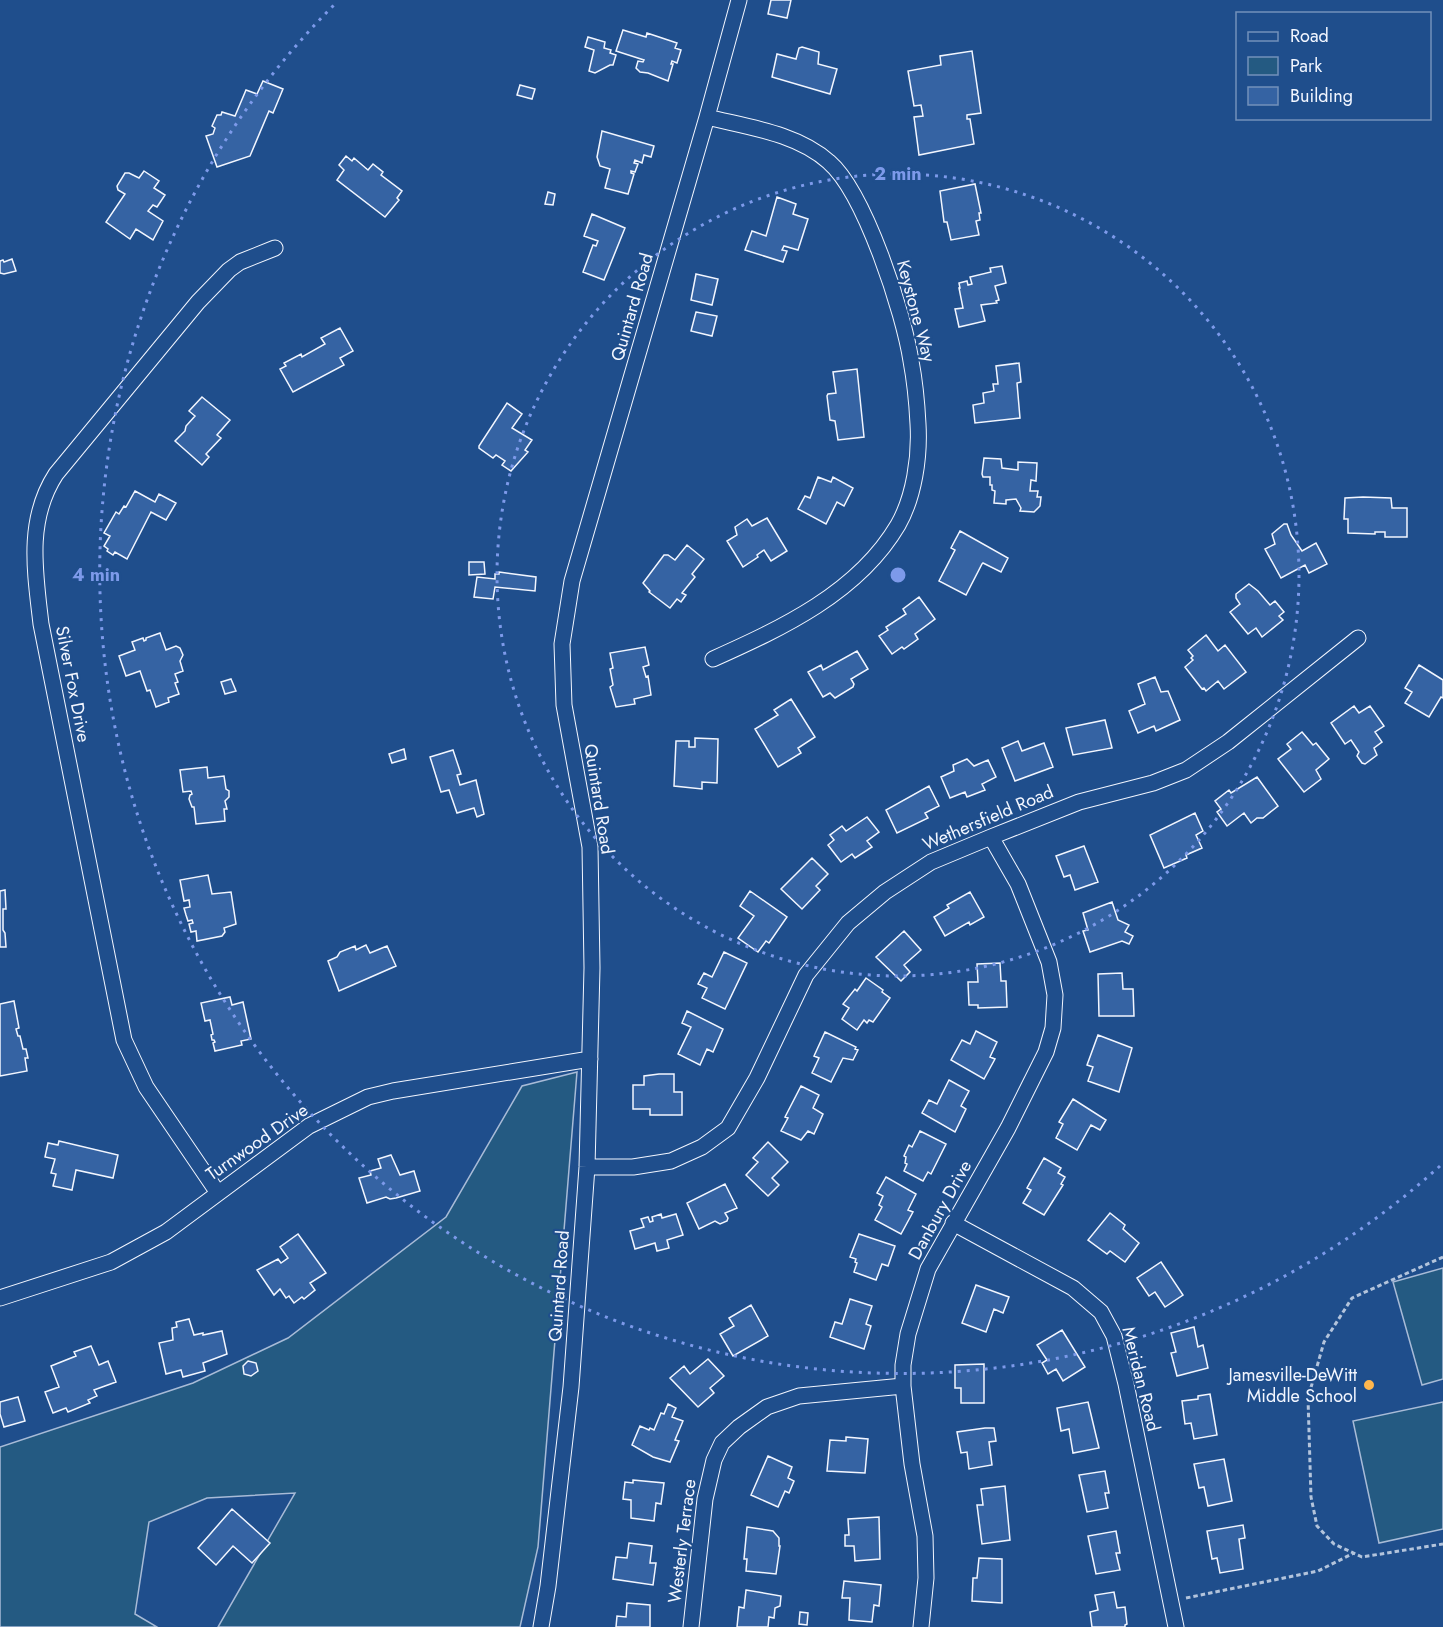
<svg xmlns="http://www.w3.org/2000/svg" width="1443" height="1627" font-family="Jost,sans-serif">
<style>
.green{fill:#245a82;stroke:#a8bbd7;stroke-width:1.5}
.building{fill:#3563a3;stroke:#f2f6ff;stroke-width:1.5}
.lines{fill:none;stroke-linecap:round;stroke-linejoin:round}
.minor-casing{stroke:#f2f6ff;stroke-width:17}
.path{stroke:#b3c4dc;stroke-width:3;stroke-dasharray:4.5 3;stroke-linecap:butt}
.minor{stroke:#1f4e8c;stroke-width:15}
.ring{fill:none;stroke:#7d9aea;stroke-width:3;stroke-dasharray:3 6}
.poi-dot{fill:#ffb74d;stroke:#1f4e8c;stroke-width:2}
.labels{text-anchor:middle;stroke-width:4.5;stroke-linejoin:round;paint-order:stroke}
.street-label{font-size:18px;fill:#f2f6ff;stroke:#1f4e8c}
.poi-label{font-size:18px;fill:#f2f6ff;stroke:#1f4e8c;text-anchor:end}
.centre{fill:#7d9aea;stroke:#1f4e8c;stroke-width:3}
.ring-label{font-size:18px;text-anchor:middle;font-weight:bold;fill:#7d9aea;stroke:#1f4e8c;stroke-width:4.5;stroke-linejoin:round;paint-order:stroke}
</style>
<rect width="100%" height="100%" fill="#1f4e8c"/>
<!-- green -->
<path class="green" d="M577,1072L538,1547L520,1627H218L295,1493L207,1498L149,1522L135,1614L157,1627H0V1447L193,1383L288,1338L446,1217L522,1086Z
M1443,1268V1379L1422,1385L1393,1282Z
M1443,1402V1529L1379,1543L1353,1421Z"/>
<!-- building -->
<path class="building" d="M771,0H791L787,18L768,14Z
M623,30L646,37L647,33L677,43L675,48L681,50L677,63L672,61L671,64H673L668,81L648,73L640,72L636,68L638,61L643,62L644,60L616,51Z
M588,37L605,42L604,48L611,50L610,53L616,55L613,65H610L595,73L589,71L594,50L585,47Z
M802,47L819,52L818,64L837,69L830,94L772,77L777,54L796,59L799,48Z
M972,51L981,113L967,115V119H970L974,144L919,155L914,117L923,116L921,105L914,106L908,71L941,65L940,56Z
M263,81L283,89L273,113L269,111L250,156L217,167L206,136L213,134L215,128L212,126L217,115H221L222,112L235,116L246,90L257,94Z
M520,85L535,89L532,99L517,95Z
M602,131L654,146L651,157L644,155L642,163L635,160L634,163L638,164L635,172L631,171V173L634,174L628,194L605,188L610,169L600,166L597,157Z
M346,156L352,161L354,158L368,170L373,164L383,172L381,175L402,191L397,198L399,200L385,217L337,180L344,170L339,165Z
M144,171L159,181L154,188L165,195L157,207L153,205L148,211L163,221L153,240L136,229L130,239L106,222L125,194L118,190L117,186L125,173H129L139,178Z
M975,184L981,213H979L980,220L976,221L979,235L951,240L947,222H944L940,191Z
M548,192L555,194L553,205L545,204Z
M777,197L796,204L793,214L808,219L798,250L784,246L782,250L787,251L783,262L745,250L752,231L766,236Z
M592,214L625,228L604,280L583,272L593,245L596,246L598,241L584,236Z
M12,259L16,271L4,274L0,273V261L3,260L4,262Z
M1002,266L1006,283L995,286L999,300L996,301L997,303L981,305L985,321L959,327L955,309L963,308L959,288H960L959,283L967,281L968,285L972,284L970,277L991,272L990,268Z
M696,274L718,279L712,305L691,300Z
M696,312L717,316L712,336L691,331Z
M340,328L353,351L340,358L344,365L293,392L280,369L286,366L284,363L301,354L302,357L325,344L321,338Z
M1019,363L1021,382L1017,383L1020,418L975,423L973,405L984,403L983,393L994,391L993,384H998L996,366Z
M857,369L864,437L838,440L835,421L830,420L827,396L828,394L836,393L833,372Z
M202,397L230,420L217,435L221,438L206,454L209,457L202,465L175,441L185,431L186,426L195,416L189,411Z
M507,403L522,414L512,428L532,440L525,450L528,452L511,471L502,465L505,461L496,455L493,458L479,448V446Z
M984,458L1001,459L1002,468L1018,470V462L1037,463L1036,481L1031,480L1030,491H1038L1037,497H1041L1040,506L1034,512L1020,511L1021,508L1016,499L1006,500V504L994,503L995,491L992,490V485H990V477H983L982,474Z
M818,477L831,482L833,477L853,488L844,506L837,502L826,524L798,509L805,496L810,498Z
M135,491L155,502L159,494L176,503L166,520L151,512L127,559L115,552L113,555L107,551L108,549L104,546L110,536L104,533L116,512L119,514L124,506L126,507Z
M1363,497L1391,498L1392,508H1407V537H1385V532H1375V534L1348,533V519H1344L1345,498Z
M767,518L787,551L771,561L764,550L757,555L758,557L743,567L727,541L737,535L735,527L747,519L752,526Z
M1284,524H1287L1291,535L1302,551L1316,543L1327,564L1309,573L1305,565L1281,578L1265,549L1275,544L1272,534Z
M960,531L1008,558L1001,572L983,563L982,564L966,595L939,581L955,550L951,548Z
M687,545L704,559L692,574L695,577L682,593L686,595L681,602L677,599L670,608L649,592L650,591L643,583L664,555H668L675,560Z
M469,562H484L485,574L469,575Z
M499,572L536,577L535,591L495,587L493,599L474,597L477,577L495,579V574H499Z
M1249,584L1258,591L1270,605L1275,601L1284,612L1279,616L1283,620L1262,637L1256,628L1248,634L1230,612L1240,604L1236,598V594Z
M919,597L935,619L915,634L918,639L904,649L902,647L892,654L879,636L888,630L886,627L906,614L903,609Z
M160,633L166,650L176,646L180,648L183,655L180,661L183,671L175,674L178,682L175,683L179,694L168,698L169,702L156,707L150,690L147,691L140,671L126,676L119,656L135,650L132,642L143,638L144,641L146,640V638Z
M1206,635L1218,651L1225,645L1246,672L1224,689L1218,681L1206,691L1204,688L1202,689L1185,667L1193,660L1191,658L1193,656L1188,650Z
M645,647L649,665L643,667L646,677L648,676L651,695L634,699L635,704L616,707L610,687L613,685L610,669L613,668L610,653Z
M857,651L868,669L851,679L854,684L853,687L835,698L830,693L823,697L808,672L821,665L823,670Z
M1419,665L1443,680V698L1441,697L1429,717L1405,703L1412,692L1405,688Z
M1155,677L1161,692L1168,691L1180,720L1156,731L1154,726L1138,733L1129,711L1145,704L1138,684Z
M231,679L236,691L225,694L221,682Z
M791,699L815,737L798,748L801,753L778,767L755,729L778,715L774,710Z
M1354,706L1359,713L1370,706L1384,726L1375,732L1382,742L1374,748L1377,755L1365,764L1362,763L1357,756L1359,752L1351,740L1345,744L1331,723Z
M1105,720L1112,748L1073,755L1066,728Z
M1302,732L1313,745L1316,743L1329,759L1316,770L1321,779L1304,792L1278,759L1291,749L1287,744Z
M695,738L718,739L717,783L702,782V789L674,786L676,741H689V747H695Z
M1018,741L1022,751L1044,743L1053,767L1015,781L1002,748Z
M404,749L406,759L392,763L389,754Z
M453,750L461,774L457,775L460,785L476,780L484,814L477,817L474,808L457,813L449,790L441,792L430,757Z
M967,759L974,766L988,760L996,777L982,784L985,790L967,797L965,792L950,798L941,777L954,771L953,765Z
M207,767L208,778L224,776L226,789L229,791V797L225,801L227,809H224L225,821L196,824L194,807H192L189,799L190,795L192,794L191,791L183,792L180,770Z
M1257,777L1278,806L1263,818H1257L1251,823L1244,813L1227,826L1217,812L1221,809L1215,801L1229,790L1231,793Z
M929,786L939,806L925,813L928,818L897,833L886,810Z
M1195,813L1203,831L1196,835L1202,848L1186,855L1187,858L1164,868L1150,835Z
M867,817L879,832L867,841L872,847L855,858L852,854L841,862L828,845L834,840L830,835L842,826L846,831Z
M1084,846L1098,882L1075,890L1070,875L1064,877L1056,856Z
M812,858L828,874L816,886L820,890L802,909L781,889Z
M208,875L212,894L231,892L236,924L224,928L225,932L222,936L197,941L196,931L191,932L189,924L193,923L192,920L188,921L186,915L184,908L190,907L189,900L184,901L180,880Z
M5,890L6,909H3V930L5,933L6,947H0V891Z
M750,891L787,917L769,943L766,941L758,952L738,938L754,916L740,906Z
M970,892L984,917L970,925L969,922L945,936L934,917L949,908L947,905Z
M1112,902L1118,920L1129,925L1125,932L1133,936L1129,944L1122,941L1090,952L1083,931L1088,930L1083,913Z
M904,931L921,950L904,965L910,972L901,981L876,957Z
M366,945L370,953L387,946L396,966L339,991L328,961L337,957L340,952L355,946L356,950Z
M724,952L747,963L725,1009L702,998L707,988L698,984L704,973L712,977Z
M1000,963L1001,981H1006L1007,1007L978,1008V1005H969L968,982H978L977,964Z
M1122,973L1123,989H1133L1134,1016H1099L1098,974Z
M866,978L883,990L882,992L890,998L873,1022L869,1020L867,1023L864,1020L857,1030L842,1019L849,1008L843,1004L855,989L857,991Z
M230,997L232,1005L243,1002L251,1039L241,1041L242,1045L215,1051L213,1043L215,1042L214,1040H212L211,1035L213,1034L210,1020L205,1021L201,1003Z
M14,1001L19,1028L16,1029L18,1036H20L23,1049H26L28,1058H25L27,1071L0,1076V1004Z
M687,1011L723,1029L713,1052L707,1049L700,1065L678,1054L691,1027L682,1023Z
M976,1031L997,1042L990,1057L995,1059L984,1079L951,1060L962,1040L970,1044Z
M825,1032L856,1047L855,1049L858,1050L853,1060L843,1058L831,1082L812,1073L819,1058L814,1056Z
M1098,1035L1132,1048L1119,1092L1088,1081L1093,1067L1087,1065Z
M659,1074H674V1092H682V1115H650V1109H633V1085H644V1076Z
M949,1080L969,1091L961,1106L966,1109L955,1132L922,1113L929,1100L937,1104Z
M801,1086L819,1095L813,1108L823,1114L814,1134L808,1131L801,1140L781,1131L788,1118L785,1117Z
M1073,1099L1106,1120L1100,1130L1091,1125L1077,1150L1056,1138L1063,1124L1059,1122Z
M920,1131L946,1144L931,1174L928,1172L923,1181L904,1171L907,1164L905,1163L906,1157L904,1156L909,1145L912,1147Z
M59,1141L118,1155L113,1178L76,1170L72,1190L53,1186L56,1174L51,1173L55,1159L45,1157L48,1143L58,1145Z
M768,1142L788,1162L772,1178L779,1185L768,1196L746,1175L758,1162L753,1158Z
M391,1155L400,1175L414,1171L420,1191L396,1198L390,1199L386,1197L367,1203L359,1178L371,1175L370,1171L381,1168L378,1159Z
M1044,1158L1061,1168L1058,1173L1065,1177L1061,1184L1063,1185L1044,1215L1023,1203L1031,1190L1027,1188Z
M886,1177L916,1194L908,1210L913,1212L901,1234L875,1220L882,1207L879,1205L883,1196L877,1193Z
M725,1184L737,1208L725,1213L728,1218L727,1221L720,1224L715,1221L699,1229L687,1203Z
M1110,1213L1125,1225L1123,1229L1139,1243L1125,1262L1110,1251L1107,1254L1088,1240Z
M661,1214L662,1218L676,1214L683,1235L667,1240L669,1248L657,1251L655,1243L635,1249L630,1231L644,1227L641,1219L648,1217L650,1222L653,1221L652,1217Z
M298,1234L326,1273L310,1283L315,1290L304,1299L302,1297L294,1303L289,1296L286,1298L280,1289L274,1295L257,1270L278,1259L281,1263L288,1258L280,1247Z
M859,1234L895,1246L888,1266L882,1264L876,1280L854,1272L857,1263L855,1262L856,1259L850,1257Z
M1161,1262L1183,1295L1165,1307L1155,1292L1149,1296L1137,1278Z
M976,1285L1009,1297L1003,1313L994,1309L986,1332L962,1323Z
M850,1299L872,1306L866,1324L871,1326L864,1349L830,1337L835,1322L842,1324Z
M751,1305L768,1336L733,1356L720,1334L734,1326L729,1318Z
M189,1319L194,1335L203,1333V1335L222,1331L227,1354L203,1363L205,1371L183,1377L181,1370L166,1374L159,1343L173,1340L172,1328L177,1327L176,1322Z
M1194,1327L1198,1347L1203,1345L1208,1368L1177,1376L1171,1353L1176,1352L1171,1333Z
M1062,1330L1085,1367L1063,1381L1056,1369L1048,1374L1042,1363L1047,1360L1037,1345Z
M91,1346L99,1365L108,1361L116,1382L94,1390L97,1396L88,1400L90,1403L68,1412L66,1408L53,1413L45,1392L59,1387L51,1366L76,1356L74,1352Z
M708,1359L724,1376L710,1388L714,1393L698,1407L670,1378L684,1366L690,1374Z
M248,1361L256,1363L258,1371L251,1376L244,1374L243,1366Z
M984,1364V1403H961V1388H955V1365Z
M1210,1394L1217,1435L1194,1439L1191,1423L1185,1424L1182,1401L1198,1399V1396Z
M18,1397L25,1421L4,1427L0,1414V1402Z
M1088,1402L1099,1448L1073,1453L1069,1429L1061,1431L1057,1408Z
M668,1404L676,1408L672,1417L683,1421L675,1440L679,1441L670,1462L653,1457L632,1445L640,1426L649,1430L650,1428L654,1430L661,1413L664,1414Z
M985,1428H994L996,1441L989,1442L992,1465L969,1469L967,1452L961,1453L957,1432Z
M846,1437L868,1439L865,1473L827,1471L830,1440L846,1441Z
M768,1456L792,1467L788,1478L794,1481L789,1493L785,1491L778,1507L751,1495Z
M1224,1459L1232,1501L1208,1506L1204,1487L1199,1488L1194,1464Z
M1105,1471L1109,1493H1105L1108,1508L1087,1512L1079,1475Z
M633,1480L664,1483L661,1504L656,1503L654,1521L631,1518V1500L623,1499L625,1482L633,1483Z
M1005,1486L1010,1540L982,1544L977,1505H983L981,1489Z
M232,1509L270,1543L252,1563L233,1546L216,1565L198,1548Z
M879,1517L880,1559L855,1561L854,1546H845V1535H849L848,1519Z
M1243,1525L1245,1538L1239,1539L1243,1569L1220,1573L1217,1558L1212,1559L1207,1531Z
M747,1527L773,1531L779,1538V1546H780L776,1574L746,1571L747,1559H744Z
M1116,1531L1120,1553H1116L1120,1570L1096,1574L1088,1536Z
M629,1543L652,1546L650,1563H656L653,1585L613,1579L616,1557L627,1558Z
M979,1558L1002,1559V1603L972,1601L973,1578H977Z
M844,1581L881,1585L879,1606L874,1605L872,1622L849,1620L850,1598H842Z
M746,1590L781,1596L780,1606L775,1608L774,1618L769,1617L768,1627H737L739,1607L744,1608Z
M1114,1592L1117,1608L1125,1607L1127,1624L1125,1625V1627H1092L1090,1612L1098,1610L1095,1595Z
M627,1603L650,1605V1627H616L617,1616L626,1617Z
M800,1612L808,1613L807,1625L799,1624Z"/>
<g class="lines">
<defs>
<path id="minor" d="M707,117C747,127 797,133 829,162C865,193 904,314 911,361C915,382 917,404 918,424C920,457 914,497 898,525C858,593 782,628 713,659
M587,1167H633L671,1161L702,1147L728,1128L757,1078L806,975L848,923L885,892L931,862L991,837L1079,802L1153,783L1186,770L1228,742L1358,638
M218,1193L146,1087L124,1040L41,624C35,572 26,520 56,474L198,302L229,270L240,262L275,248
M953,1223L1073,1288L1101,1312L1114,1336L1126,1384L1176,1627
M0,1298L111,1262L166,1232L309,1126L368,1097L393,1091L590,1059
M541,1627L548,1586L571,1387L587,1167L592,968L590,847L564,705L562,644L572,581L707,117L739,0
M691,1627L705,1499L714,1460L722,1443L739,1427L767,1407L799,1396L903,1386
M921,1627L926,1578L925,1536L912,1464L903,1386V1365L908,1334L928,1269L1008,1128L1046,1052L1053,1028L1055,995L1049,962L1018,884L991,837"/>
</defs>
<!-- minor casing -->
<use href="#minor" class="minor-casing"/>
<!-- path -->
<path class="path" d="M1443,1257L1352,1298L1324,1342L1308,1398L1311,1497L1317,1526L1334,1544L1362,1557L1443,1544
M1186,1598L1318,1571L1354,1553"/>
<!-- minor -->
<use href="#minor" class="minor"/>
</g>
<!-- distance rings -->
<g class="ring">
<circle cx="898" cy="575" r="401"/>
<path d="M1440 1166A802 802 0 0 1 336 3"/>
</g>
<!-- markers -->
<circle class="poi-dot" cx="1369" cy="1385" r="6"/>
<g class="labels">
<!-- street labels -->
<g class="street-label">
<text transform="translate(632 307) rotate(-74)" y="6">Quintard Road</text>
<text transform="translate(916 311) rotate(75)" y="6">Keystone Way</text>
<text transform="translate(73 684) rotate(79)" y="6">Silver Fox Drive</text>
<text transform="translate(599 799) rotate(81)" y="6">Quintard Road</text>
<text transform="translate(988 818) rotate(-23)" y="6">Wethersfield Road</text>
<text transform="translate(257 1142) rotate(-35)" y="6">Turnwood Drive</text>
<text transform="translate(940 1210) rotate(-61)" y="6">Danbury Drive</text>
<text transform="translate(559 1286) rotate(-86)" y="6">Quintard Road</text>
<text transform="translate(1141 1379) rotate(76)" y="6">Meridan Road</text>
<text transform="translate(682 1541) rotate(-83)" y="6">Westerly Terrace</text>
</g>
<!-- poi labels -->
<g class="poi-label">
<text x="1357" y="1381">Jamesville-DeWitt<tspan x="1357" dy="21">Middle School</tspan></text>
</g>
</g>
<circle cx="898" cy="575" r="9" class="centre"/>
<g class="ring-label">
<text x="898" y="180">2 min</text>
<text x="96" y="581">4 min</text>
</g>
<!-- legend -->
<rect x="1236" y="12" width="195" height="108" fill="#1f4e8c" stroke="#7391ba" stroke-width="1.5"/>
<rect x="1248" y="32" width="30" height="9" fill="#1f4e8c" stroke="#7391ba" stroke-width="1.5"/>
<text x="1290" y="42" font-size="18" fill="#f2f6ff">Road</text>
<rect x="1248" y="57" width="30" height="18" fill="#245a82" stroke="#7391ba" stroke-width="1.5"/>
<text x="1290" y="72" font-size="18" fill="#f2f6ff">Park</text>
<rect x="1248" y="87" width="30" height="18" fill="#3563a3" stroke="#7391ba" stroke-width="1.5"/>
<text x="1290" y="102" font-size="18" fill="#f2f6ff">Building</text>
</svg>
